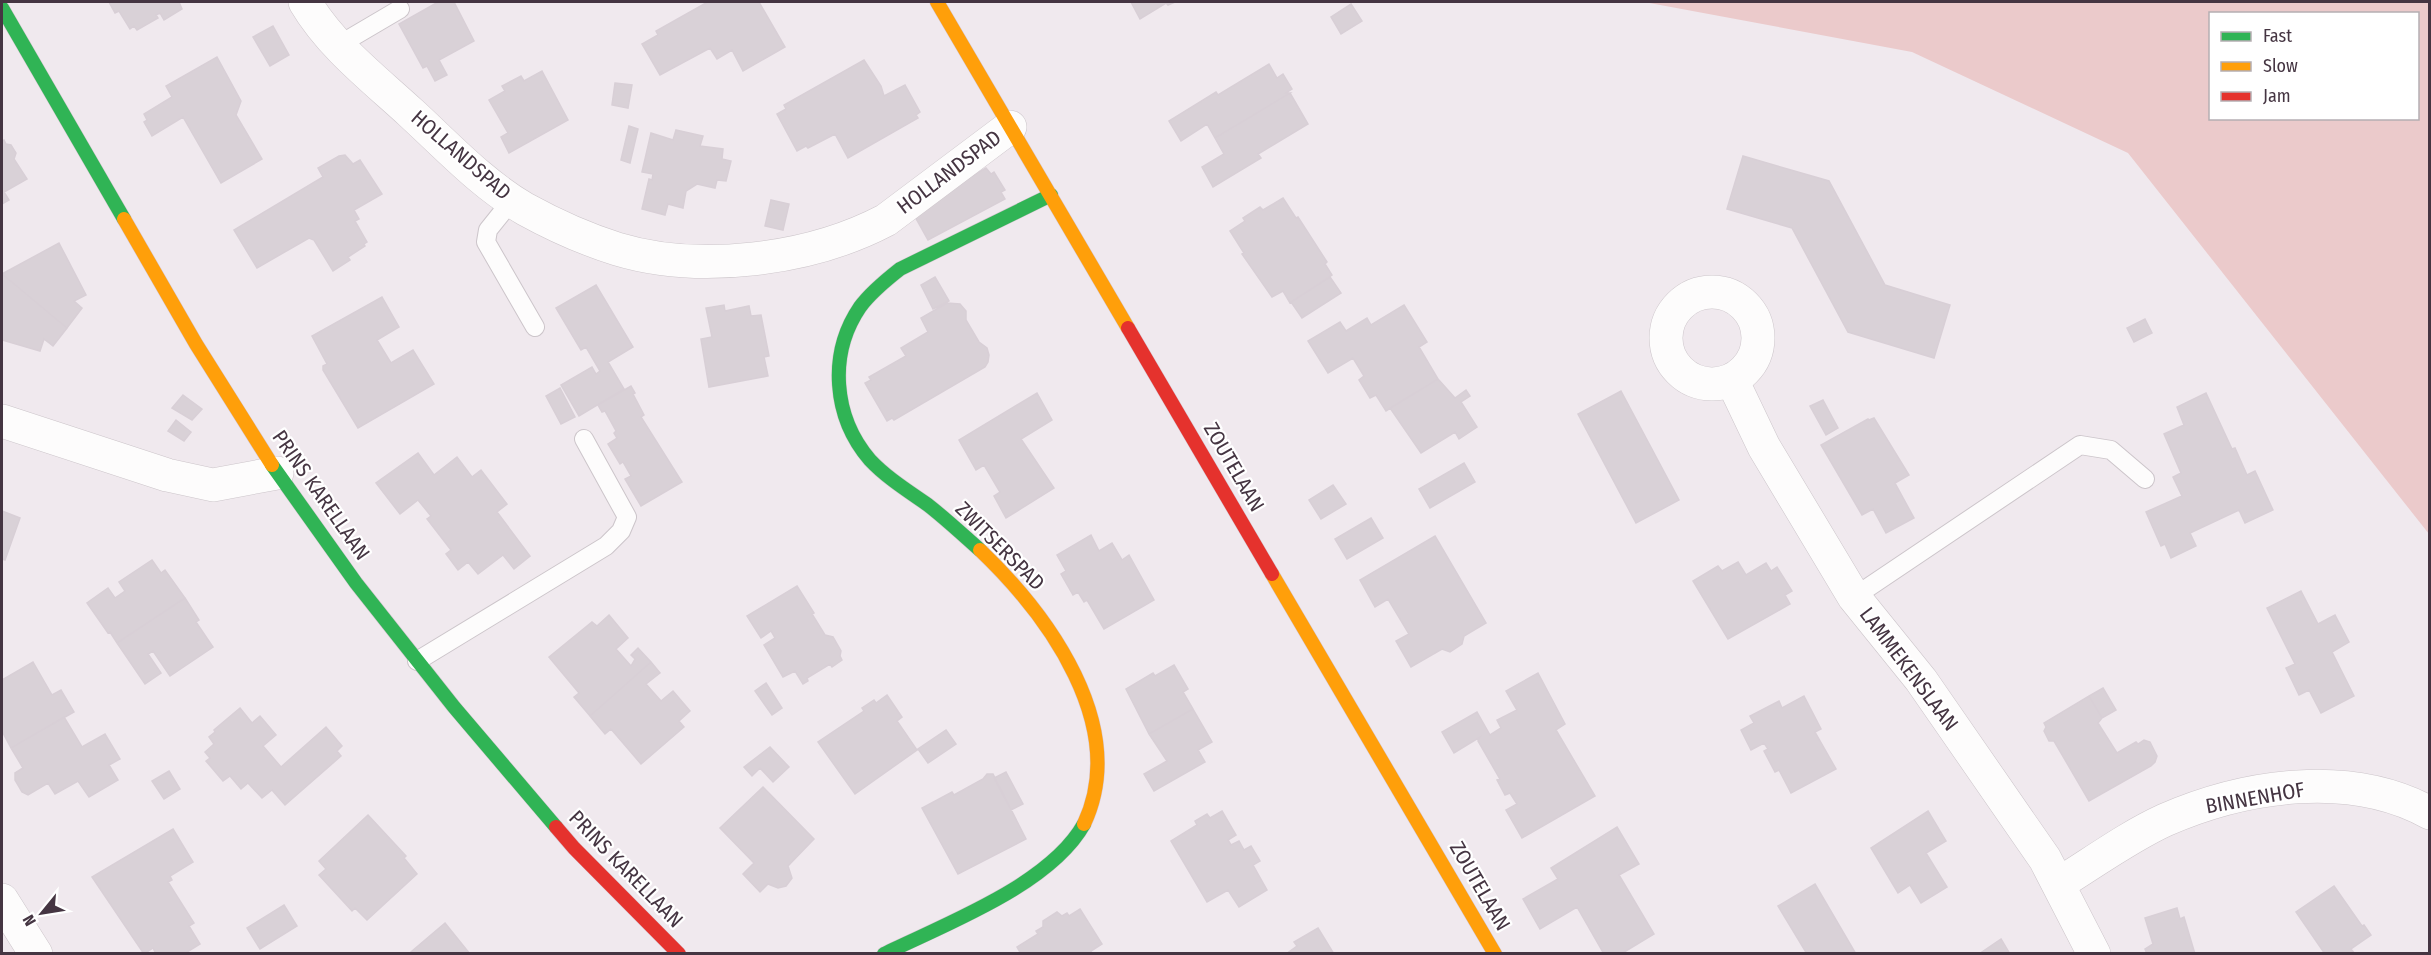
<svg xmlns="http://www.w3.org/2000/svg" width="2431" height="955" font-family="'Fira Sans Condensed',sans-serif">
<style>
.green{fill:#ebcacb;fill-rule:evenodd}
.building{fill:#d9d1d7;stroke:#d8cfd6;stroke-width:1.5}
.lines{fill:none;stroke-linecap:round;stroke-linejoin:round}
.lane-casing{stroke:#ccc5ca;stroke-width:20}
.street-casing{stroke:#ccc5ca;stroke-width:34}
.fast-casing{stroke:#d5c6d0;stroke-width:15}
.slow-casing{stroke:#d5c6d0;stroke-width:15}
.jam-casing{stroke:#d5c6d0;stroke-width:15}
.lane{stroke:#fdfcfc;stroke-width:18}
.street{stroke:#fdfcfc;stroke-width:33}
.fast{stroke:#30b455;stroke-width:14}
.slow{stroke:#ff9f0a;stroke-width:14}
.jam{stroke:#e5322d;stroke-width:14}
.labels{text-anchor:middle;stroke-width:4.5;stroke-linejoin:round;paint-order:stroke}
.street-label{font-size:21px;fill:#453542;stroke:#fff}
</style>
<rect width="100%" height="100%" fill="#f0e9ee"/>
<!-- green -->
<path class="green" d="M1644,2H2429V534L2128,153L1912,52ZM2210,14H2418V118H2210Z"/>
<!-- building -->
<path class="building" d="M109,2H179L182,9L164,20L160,13L156,15L158,18L137,30L134,26L130,29L119,11L115,13Z
M438,2H454L474,41L439,60L447,75L435,81L427,66L423,68L399,24Z
M705,2H759L785,47L743,71L732,50L717,59L710,48L660,75L642,44L658,35L656,31L706,3Z
M1131,2H1175L1168,5L1166,3L1140,19Z
M1351,4L1362,21L1341,34L1331,17Z
M273,26L289,55L270,66L253,37Z
M217,57L241,101L236,115L262,159L221,183L183,117L152,136L144,122L147,120L144,114L172,97L166,86Z
M864,60L881,86L884,96L905,85L920,112L916,115L918,118L848,158L835,134L808,148L806,146L797,151L777,114L786,109L784,105Z
M1269,64L1277,78L1283,74L1292,89L1286,93H1290L1215,138L1207,124L1181,141L1169,121L1216,92L1218,95Z
M542,71L568,120L509,153L501,137L508,133L489,100L505,91L502,86L521,76L524,81Z
M615,83L632,85L628,108L612,105Z
M1290,93L1308,124L1258,154L1261,158L1213,187L1202,167L1224,154L1215,138Z
M629,126L638,129L630,163L621,160Z
M676,130L703,136L700,146L723,149L722,159L731,161L726,181L717,180L715,188L697,184L686,191L683,208L668,204L665,215L642,209L649,179L652,180L653,174L642,172L651,133L673,140Z
M4,140L6,144L11,145L16,153L14,159L27,179L4,192L9,200L2,204V141Z
M345,155L353,164L360,160L382,194L354,210L359,219L355,221L367,242L364,244L365,246L348,257L350,260L333,271L314,240L309,238L257,268L234,230L323,177L318,168L339,156Z
M1743,156L1829,181L1885,285L1950,305L1934,358L1848,332L1792,228L1727,209Z
M986,168L991,174L994,172L1005,190L1001,192L1005,199L928,240L914,215L932,200Z
M1283,198L1296,218L1298,217L1327,262L1325,264L1332,275L1290,303L1283,291L1272,297L1242,254L1244,253L1230,231L1245,221L1243,218L1260,207L1263,210Z
M771,200L789,204L783,230L765,226Z
M59,243L86,295L74,301L82,308L67,328L2,274Z
M2,274L67,328L53,346L44,339L40,351L2,340Z
M935,277L949,301L933,309L921,285Z
M1330,277L1341,293L1302,318L1291,302Z
M596,285L633,347L608,362L624,389L579,416L561,385L592,367L596,374L600,371L586,347L581,350L556,308Z
M382,297L399,327L377,340L391,363L413,350L434,384L358,428L323,370V366L327,364L312,336Z
M947,303L960,304L966,311V320L979,342L987,348L989,355L988,362L985,367L894,420L892,418L887,421L865,383L871,380L869,377L906,356L901,348L928,332L921,318Z
M724,305L725,311L749,306L751,316L761,315L769,356L764,357L768,376L709,387L701,339L712,337L706,308Z
M1404,305L1427,342L1419,347L1438,379L1386,411L1376,395L1370,398L1359,380L1364,376L1353,358L1328,373L1308,341L1340,322L1346,331L1367,318L1371,325Z
M2145,319L2152,333L2134,342L2127,328Z
M1438,379L1455,398L1466,390L1470,396L1461,402L1477,427L1459,439L1455,432L1421,453L1390,408Z
M631,386L635,393L633,394L644,415L641,417L682,482L641,506L625,479L631,476L623,462L620,464L608,444L617,438L614,433L616,431L605,411L602,412L598,405Z
M560,388L575,417L561,424L546,396Z
M1621,391L1679,500L1636,523L1578,414Z
M1037,393L1052,420L1021,439L1054,488L1006,518L994,496L1000,492L984,465L976,470L959,440Z
M2206,393L2232,449L2235,448L2247,475L2255,471L2273,510L2245,523L2239,510L2190,533L2196,546L2171,558L2165,544L2161,546L2146,512L2182,496L2173,477L2181,473L2164,434L2184,425L2177,407Z
M183,395L202,409L192,420L172,408Z
M1823,400L1838,428L1826,435L1810,406Z
M1874,418L1909,475L1895,483L1914,518L1886,533L1873,509L1862,515L1821,445L1868,419L1869,420Z
M176,420L191,432L184,441L168,431Z
M418,453L434,475L457,457L472,477L481,470L507,504L497,512L530,556L514,569L503,555L478,574L468,562L458,570L446,554L451,550L427,519L431,516L418,500L400,514L376,483Z
M1464,463L1475,482L1430,508L1419,489Z
M1333,485L1346,504L1321,519L1309,500Z
M2,511L20,518L5,560L2,559Z
M1371,518L1383,538L1347,559L1335,539Z
M1091,535L1099,551L1112,543L1122,560L1129,555L1154,600L1104,629L1087,600L1084,602L1078,592L1073,595L1061,574L1066,571L1057,555Z
M1435,536L1486,623L1464,636L1462,644L1450,652L1442,649L1411,667L1396,641L1409,634L1388,599L1375,607L1360,580Z
M152,560L161,573L165,570L185,598L117,643L110,632L108,633L87,603L108,588L115,598L125,591L119,582Z
M1738,562L1746,575L1766,563L1771,571L1777,567L1792,591L1785,595L1790,604L1728,639L1693,581L1718,566L1722,571Z
M797,586L814,613L812,614L825,635L833,637L841,651L840,656L842,660L832,667L830,664L807,678L808,681L803,684L795,671L783,677L764,645L775,638L771,631L761,638L747,616Z
M2301,591L2318,624L2335,615L2349,642L2332,652L2354,696L2321,713L2309,690L2299,695L2286,668L2295,664L2267,608Z
M185,598L199,620L196,622L213,647L170,676L153,651L148,654L161,673L145,684L117,643Z
M609,615L628,638L616,649L631,666L635,659L631,655L638,648L651,662L590,716L574,697L579,693L549,657L592,622L597,626Z
M33,662L52,695L61,690L74,712L11,748L2,731V680Z
M651,662L660,673L646,684L661,701L673,691L690,711L679,721L684,727L641,764L611,729L605,734L590,716Z
M1174,665L1188,689L1183,692L1193,709L1149,734L1126,689L1153,673L1155,676Z
M1538,673L1565,724L1556,730L1595,796L1522,838L1506,810L1517,804L1510,793L1505,795L1497,780L1500,779L1478,741L1480,737L1454,753L1442,732L1477,712L1490,735L1501,728L1497,720L1517,710L1506,691Z
M766,683L782,708L772,715L755,691Z
M2103,688L2116,710L2102,718L2089,696Z
M887,695L902,717L897,721L917,750L855,794L818,742L864,711L862,708L874,700L876,703Z
M1804,696L1821,729L1815,732L1836,769L1791,793L1779,770L1775,772L1764,751L1768,749L1764,743L1751,750L1741,730L1754,723L1750,716L1779,701L1782,708Z
M2089,696L2102,718L2098,723L2117,753L2136,742L2138,744L2144,740L2150,742L2157,756L2155,762L2151,766L2089,801L2054,741H2049L2044,731L2046,727L2044,723Z
M240,708L252,723L260,716L276,735L263,746L281,767L326,727L342,746L337,751L341,756L285,805L272,790L262,798L248,783L241,789L230,776L223,781L206,761L210,758L205,752L214,744L209,737L215,732L214,730Z
M1193,709L1212,742L1198,750L1205,762L1154,791L1144,774L1167,761L1149,734Z
M64,717L82,747L105,734L120,759L109,765L118,780L89,797L78,781L55,794L48,783L28,795L22,792L15,780V773L23,768L11,748Z
M946,730L956,744L928,763L918,749Z
M770,747L789,767L773,782L760,768L752,776L744,767Z
M169,771L180,789L164,799L152,781Z
M1006,772L1023,804L1011,810L994,778Z
M987,774H993L1026,839L958,874L922,808L952,792L954,795L983,779Z
M763,787L814,839L788,866L792,878L786,886L778,888L768,884L760,892L743,874L754,863L720,828Z
M1222,811L1236,835L1228,840L1231,845L1239,841L1244,850L1251,846L1260,861L1253,865L1267,890L1239,907L1228,890L1207,902L1171,841L1197,825L1195,821L1207,814L1210,818Z
M1928,811L1946,841L1926,853L1947,887L1921,903L1910,885L1898,893L1871,848Z
M368,815L406,856L404,858L417,874L367,920L355,908L352,911L319,875L326,869L319,861Z
M1617,827L1639,864L1619,875L1654,934L1621,954H1604L1577,907L1540,929L1523,899L1558,879L1551,868Z
M173,829L193,862L170,876L172,880L168,882L194,923L189,926L200,944L184,954H156L153,948L144,954L92,877Z
M1815,884L1856,954H1807L1778,906Z
M2334,886L2362,926L2364,925L2371,935L2351,949L2355,954H2325L2296,912Z
M284,905L297,926L260,949L247,928Z
M2177,908L2180,919L2184,917L2195,954H2147L2145,949L2153,944L2145,918Z
M1080,909L1102,944L1091,951L1092,954H1021L1017,947L1038,934L1036,931L1043,927V921L1057,912L1062,916L1067,913L1069,916Z
M445,923L470,954H412L411,952Z
M1318,928L1334,954H1286L1297,946L1294,942Z
M2001,939L2010,954H1979Z"/>
<g class="lines">
<defs>
<path id="lane" d="M341,49L349,39L400,9
M512,200L488,230L486,242L535,327
M1854,597L2080,445L2111,450L2145,479
M417,661L606,546L621,531L627,517L584,439"/>
<path id="street" d="M305,2C331,46 373,78 411,113C447,146 482,184 525,209C554,225 585,239 617,249C699,274 810,260 886,220L1010,127
M1666 338a46 46 0 1 1 92 0a46 46 0 1 1-92 0Z
M1732,380L1764,447L1854,597L1921,680L2045,859L2094,954
M2,421L167,475L213,485L277,473
M2060,883C2094,862 2128,837 2165,820C2245,785 2350,769 2430,813
M2,900L36,954"/>
<path id="fast" d="M2,8L124,219
M272,465L356,583L454,707L556,827
M980,550C963,535 946,519 928,505C908,491 887,478 870,460C833,417 828,354 860,307C871,292 886,280 900,269L1051,195
M884,954C945,924 1050,885 1084,824"/>
<path id="slow" d="M937,2L1128,328
M124,219L196,344L272,465
M980,550C1048,615 1130,726 1084,824
M1272,574L1495,954"/>
<path id="jam" d="M1128,328L1272,574
M556,827L574,848L679,954"/>
</defs>
<!-- lane casing -->
<use href="#lane" class="lane-casing"/>
<!-- street casing -->
<use href="#street" class="street-casing"/>
<!-- fast casing -->
<use href="#fast" class="fast-casing"/>
<!-- slow casing -->
<use href="#slow" class="slow-casing"/>
<!-- jam casing -->
<use href="#jam" class="jam-casing"/>
<!-- lane -->
<use href="#lane" class="lane"/>
<!-- street -->
<use href="#street" class="street"/>
<!-- fast -->
<use href="#fast" class="fast"/>
<!-- slow -->
<use href="#slow" class="slow"/>
<!-- jam -->
<use href="#jam" class="jam"/>
</g>
<g class="labels">
<!-- street labels -->
<g class="street-label">
<text transform="translate(461 155) rotate(41)" y="7">HOLLANDSPAD</text>
<text transform="translate(949 172) rotate(-37)" y="7">HOLLANDSPAD</text>
<text transform="translate(1234 467) rotate(60)" y="7">ZOUTELAAN</text>
<text transform="translate(321 495) rotate(55)" y="7">PRINS KARELLAAN</text>
<text transform="translate(1000 546) rotate(45)" y="7">ZWITSERSPAD</text>
<text transform="translate(1909 669) rotate(53)" y="7">LAMMEKENSLAAN</text>
<text transform="translate(2255 798) rotate(-10)" y="7">BINNENHOF</text>
<text transform="translate(626 869) rotate(46)" y="7">PRINS KARELLAAN</text>
<text transform="translate(1480 886) rotate(60)" y="7">ZOUTELAAN</text>
</g>
</g>
<!-- border -->
<rect width="2431" height="955" fill="none" stroke="#453542" stroke-width="6"/>
<!-- legend -->
<rect x="2209" y="12" width="210" height="108" fill="#ffffff" stroke="#b5aeb3" stroke-width="1.5"/>
<rect x="2221" y="32" width="30" height="9" fill="#30b455" stroke="#b5aeb3" stroke-width="1.5"/>
<text x="2263" y="42" font-size="18" fill="#453542">Fast</text>
<rect x="2221" y="62" width="30" height="9" fill="#ff9f0a" stroke="#b5aeb3" stroke-width="1.5"/>
<text x="2263" y="72" font-size="18" fill="#453542">Slow</text>
<rect x="2221" y="92" width="30" height="9" fill="#e5322d" stroke="#b5aeb3" stroke-width="1.5"/>
<text x="2263" y="102" font-size="18" fill="#453542">Jam</text>
<!-- north arrow -->
<g transform="translate(42 913) rotate(240)" stroke="#ffffff" stroke-width="4.5" paint-order="stroke">
<path d="M0-4.5L10 22L0 15L-10 22Z" fill="#453542"/>
<text y="-9" font-size="16" font-weight="bold" text-anchor="middle" fill="#453542">N</text>
</g>
</svg>
